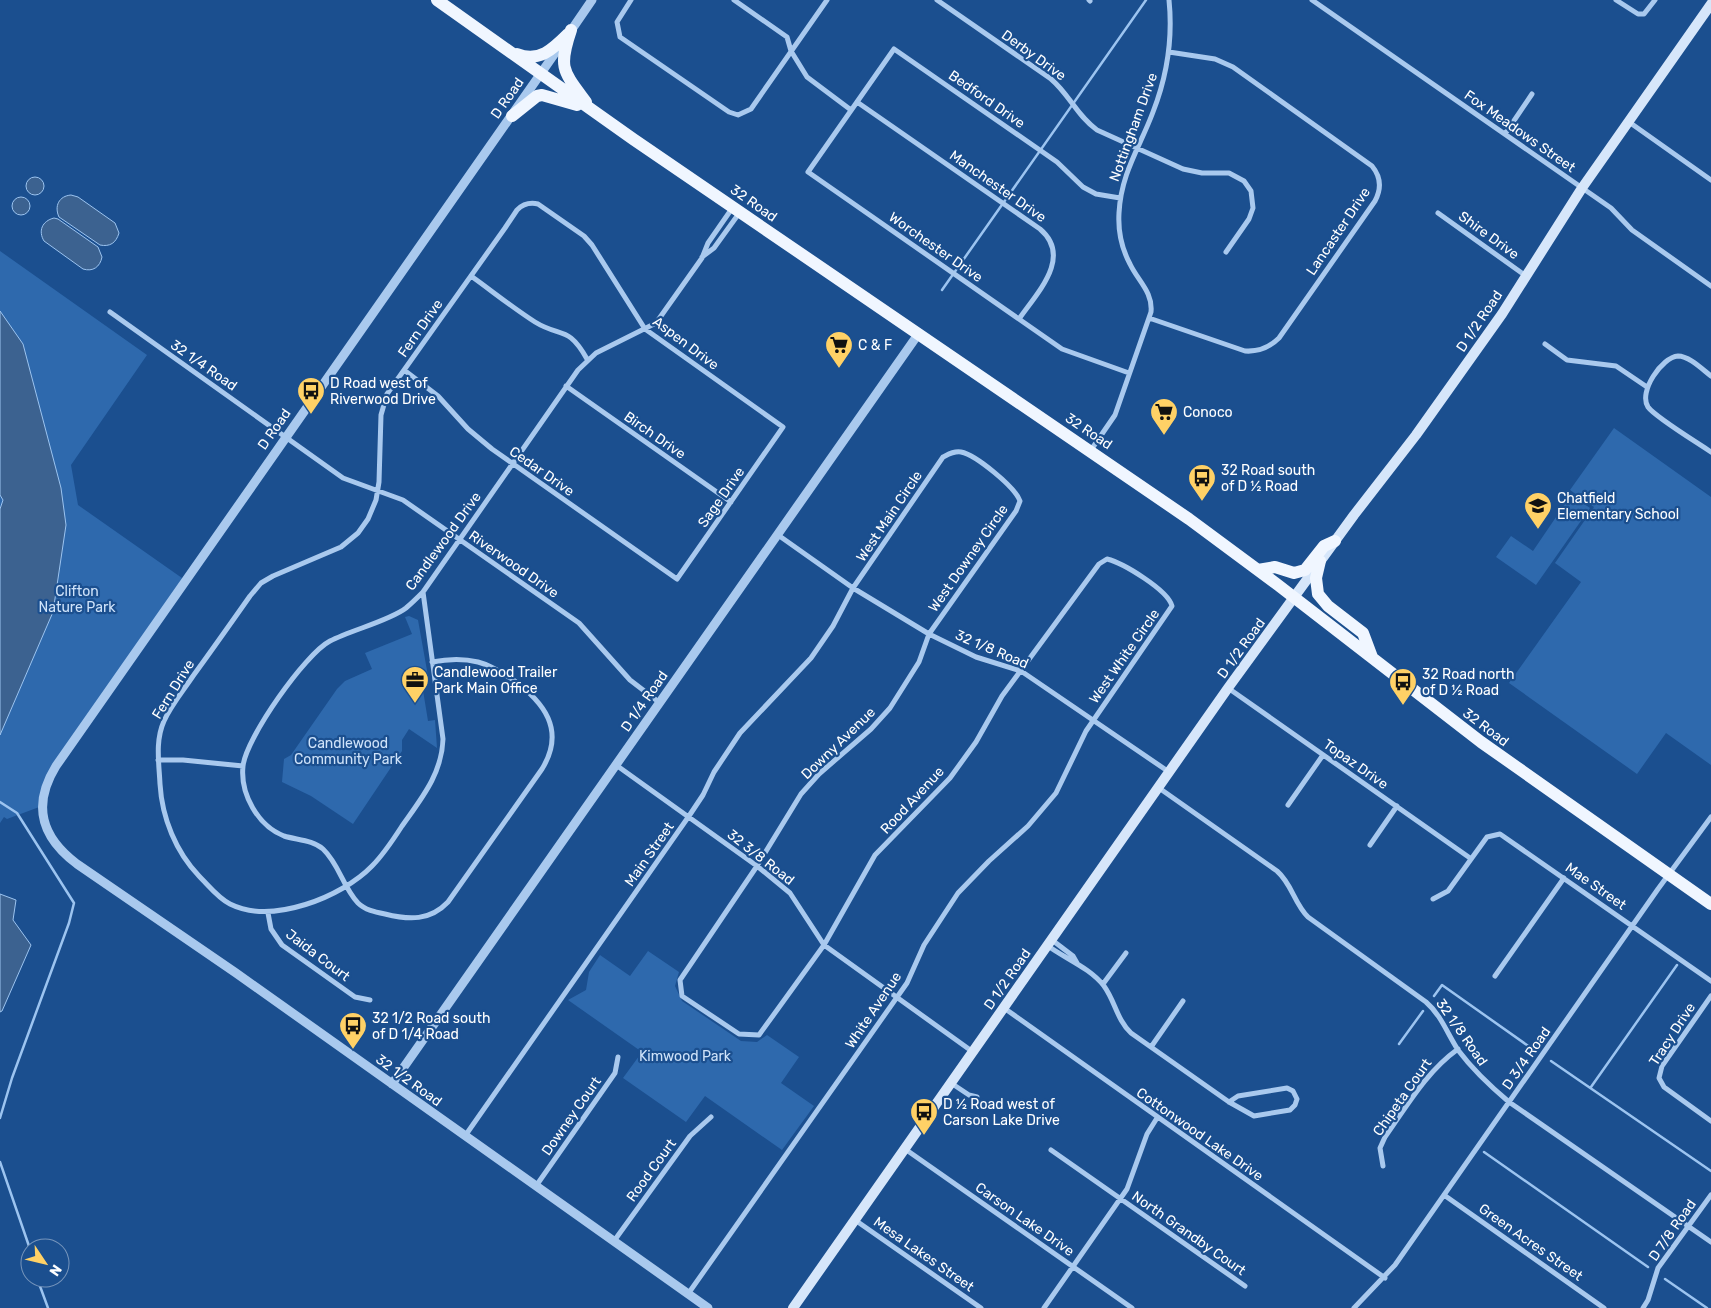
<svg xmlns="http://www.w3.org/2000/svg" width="1711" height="1308" font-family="Rubik,sans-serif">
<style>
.green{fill:#2e69ad}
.water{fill:#3c6290;stroke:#9cc4f0}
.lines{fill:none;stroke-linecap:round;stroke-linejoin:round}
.stream{stroke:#9cc4f0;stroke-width:2.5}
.minor{stroke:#a9c9ee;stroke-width:5}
.tertiary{stroke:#a9c9ee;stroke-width:9}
.secondary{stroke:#d6e6fa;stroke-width:10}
.primary{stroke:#f0f6ff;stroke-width:12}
.labels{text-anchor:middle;stroke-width:4.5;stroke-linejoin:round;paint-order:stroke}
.street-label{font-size:14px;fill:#fff;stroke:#1b4f8f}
.poi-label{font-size:14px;fill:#fff;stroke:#1b4f8f;text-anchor:start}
.park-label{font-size:14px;fill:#cfe3fa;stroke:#1b4f8f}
</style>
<rect width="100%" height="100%" fill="#1b4f8f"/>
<!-- green -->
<path class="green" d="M0,251L147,355L71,465L78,505L182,578L179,591L56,766L42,806L7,819L4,817L0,823Z
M1614,428L1711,497V765L1666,733L1637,774L1509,683L1581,582L1555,563L1594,507L1570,490Z
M1571,495L1590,508L1536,585L1496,557L1511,536L1533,551Z
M409,616L418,620L428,676L421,678L428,721L435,720L437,748L409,729L402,740V751L353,824L311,796L282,782L284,759L291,755L337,689L345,681L372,669L365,653L412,634L405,617Z
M648,951L679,972L675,986L682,1001L741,1041L757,1042L767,1035L799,1057L781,1083L814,1106L782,1150L705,1096L686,1122L623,1078L642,1052L568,1000L586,990L589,972L600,955L630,976Z"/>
<!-- water -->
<path class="water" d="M26 186a9 9 0 1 1 18 0a9 9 0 1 1-18 0Z
M71,195L78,197L115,223L119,233C116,243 110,247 100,245L59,217C54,206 59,196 71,195Z
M12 206a9 9 0 1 1 18 0a9 9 0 1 1-18 0Z
M54,218L58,219L98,247L102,257C100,267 93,272 83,269L44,241C38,231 42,221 54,218Z
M0,311L23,344L61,488L66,525L53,612L0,735V509L3,500L0,495Z
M0,894L16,900L13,920L31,945L2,1011L0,1012Z"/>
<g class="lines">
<!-- stream -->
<path class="stream" d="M942,290L1146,0
M0,802L17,813L74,903L69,923L12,1078L0,1118
M1434,996L1442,985L1534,1050
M1399,1044L1423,1011
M1551,1061L1711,1171
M1591,1087L1677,965
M1484,1152L1648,1267
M0,1162L30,1249
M37,1278L48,1308
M1665,1279L1707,1308"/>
<!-- minor -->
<path class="minor" d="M631,0L617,22L620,37L729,112L738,115L751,109L827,0
M734,0L787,37L791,51L807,77L851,110
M937,0L1051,79C1069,94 1077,116 1097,130L1183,169L1202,173H1229L1244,181L1251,191L1253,208L1249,219L1226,252
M1089,0L1090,1
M1312,0L1611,208L1632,230L1711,286
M1616,0L1638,14H1644L1655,0
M857,102L1040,229C1073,257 1037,293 1019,319
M1629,122L1711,180
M1505,134L1532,94
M1120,198L1096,194L1083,187L1057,162L894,49L808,172L1062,349L1129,373
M1438,213L1526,276
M702,257L714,248L740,212
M471,276C492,291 513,308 535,322C561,338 568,325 587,359
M110,312L343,478L403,500L579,623L630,680L660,703
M1149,318L1245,351C1259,352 1269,348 1279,338L1375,201C1382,188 1381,177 1372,166L1233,67L1215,59L1169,52
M1545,344L1567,360L1616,366L1647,387
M404,370L438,396L468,429L492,449L677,579L783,427L645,329L592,245L584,236L538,204C529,202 523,204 517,210L505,228L387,394L381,415L379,482L376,500L368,519L358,533L341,547L273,576L261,583L250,596C231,623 212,650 193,676C183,691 171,705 164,721C155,741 159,763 160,784C162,818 176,852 199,876C209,886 218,898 230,904C272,925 342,897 372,866C384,854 393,840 402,826C421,799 442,774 443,739L423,592
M1711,376C1702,369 1689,356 1678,356C1662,357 1638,392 1648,407C1655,417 1698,443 1711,452
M566,386L731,502
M1091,450L1115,415L1151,312C1153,292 1138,281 1130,264C1122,249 1118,230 1119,213C1121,173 1140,147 1153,112C1167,76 1173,39 1169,0
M778,535L853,588L929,634L976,657L1021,671L1169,772
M432,662C447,659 462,658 478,662C490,665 501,672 512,679C544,702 566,730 542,769L448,902C430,921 409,920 385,914C375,912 365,910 358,903C343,887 339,864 323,849C313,840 297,840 284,836C258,826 240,794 243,766C246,738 305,654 330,641C351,630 389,621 406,608C412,603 418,597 423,592L578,370L596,353L656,323L702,258L708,243L733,207
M1228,688L1470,858
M158,760H183L243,766
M616,765L757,866L790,893L824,945L973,1052
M1159,788L1277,871C1292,884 1294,903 1308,917L1426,1002C1441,1015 1447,1033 1458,1050C1473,1070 1490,1086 1509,1102L1711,1242
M1288,805L1323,755
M1370,845L1397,806
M1433,899L1448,891L1487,837L1500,834L1711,981
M268,913L271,929L282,945L355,997L370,1000
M1052,940L1073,956L1077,963
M1048,946C1066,959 1090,968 1104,986C1115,1001 1117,1020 1131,1033L1229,1102L1254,1116L1290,1110L1295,1105L1297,1099L1293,1091L1287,1088L1238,1096L1229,1102
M1495,976L1564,878
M1103,984L1126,953
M1711,996L1662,1066L1659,1078L1664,1087L1711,1121
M1004,1008L1385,1278
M1151,1047L1183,1001
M951,1083L969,1095L977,1097
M465,1136L689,816L703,795L714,772L740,733L811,658L833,626L853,588L943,457C949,454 954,451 961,452C976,455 1015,487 1020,501L1016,511L929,634L919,662L890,708L871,729L819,774L801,794L757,866L680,980L682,996L739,1034L759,1035L824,945L875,855L950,778L976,742L1002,696L1099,564L1107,559C1123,563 1168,590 1172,606L1086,731L1056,793L1028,826L989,861L958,893L924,945L907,983L688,1294
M905,1149L1132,1308
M1051,1150L1245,1286
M1383,1166L1380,1148L1385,1137C1407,1106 1426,1072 1458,1049
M536,1186L615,1073L618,1057
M1444,1195L1604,1308
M855,1220L981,1308
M614,1241L690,1136L711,1117
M1044,1308L1127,1189L1147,1134L1157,1118
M1354,1308L1395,1265L1658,889L1711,817
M1643,1308L1648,1300L1658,1268L1711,1195"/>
<!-- tertiary -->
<path class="tertiary" d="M568,35L592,0
M560,46L56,766C32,805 41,837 77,864L236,973L708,1308
M392,1084L919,333"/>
<!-- secondary -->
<path class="secondary" d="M793,1308L1228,688L1354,515L1416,435L1502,314L1582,188L1711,4"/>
<!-- primary -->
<path class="primary" d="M437,0L633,139L1189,519L1278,585L1481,742L1711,904
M571,30C558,68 563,71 586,102
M517,54C539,63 553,49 568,34
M512,116L537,96L542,95L577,105
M1320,561L1316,578L1318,594L1328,606L1363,633L1372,657
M1258,570L1275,567L1294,573L1305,570L1324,546L1335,541"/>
</g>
<!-- icons -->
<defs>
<symbol id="supermarket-pin" viewBox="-11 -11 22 30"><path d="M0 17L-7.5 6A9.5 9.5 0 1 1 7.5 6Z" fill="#ffd166" stroke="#1b4f8f"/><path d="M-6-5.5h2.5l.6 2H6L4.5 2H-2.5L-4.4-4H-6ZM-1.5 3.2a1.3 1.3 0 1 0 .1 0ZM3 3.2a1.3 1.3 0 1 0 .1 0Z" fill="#111"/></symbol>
<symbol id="bus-pin" viewBox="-11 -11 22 30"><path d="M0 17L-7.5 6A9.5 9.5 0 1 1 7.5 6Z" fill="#ffd166" stroke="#1b4f8f"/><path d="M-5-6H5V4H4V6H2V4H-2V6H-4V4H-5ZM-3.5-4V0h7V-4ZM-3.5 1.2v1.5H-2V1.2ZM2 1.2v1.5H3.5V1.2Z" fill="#111"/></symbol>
<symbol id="school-pin" viewBox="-11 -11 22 30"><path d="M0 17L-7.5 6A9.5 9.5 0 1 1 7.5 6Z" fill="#ffd166" stroke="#1b4f8f"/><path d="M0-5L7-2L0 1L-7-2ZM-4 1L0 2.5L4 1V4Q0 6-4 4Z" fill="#111"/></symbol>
<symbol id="office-pin" viewBox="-11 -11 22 30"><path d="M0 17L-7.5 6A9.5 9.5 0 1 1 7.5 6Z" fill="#ffd166" stroke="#1b4f8f"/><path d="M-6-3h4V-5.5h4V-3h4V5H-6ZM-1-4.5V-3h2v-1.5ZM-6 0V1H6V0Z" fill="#111"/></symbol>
</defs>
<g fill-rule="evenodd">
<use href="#supermarket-pin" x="823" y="329" width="32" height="43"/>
<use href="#bus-pin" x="295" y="375" width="32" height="43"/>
<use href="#supermarket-pin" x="1148" y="396" width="32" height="43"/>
<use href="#bus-pin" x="1186" y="462" width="32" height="43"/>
<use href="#school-pin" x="1522" y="490" width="32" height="43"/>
<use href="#office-pin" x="399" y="664" width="32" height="43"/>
<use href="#bus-pin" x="1387" y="666" width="32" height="43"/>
<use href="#bus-pin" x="337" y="1010" width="32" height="43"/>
<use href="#bus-pin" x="908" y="1096" width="32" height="43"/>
</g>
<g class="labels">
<!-- street labels -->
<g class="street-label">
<text transform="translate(1034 55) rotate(36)" y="5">Derby Drive</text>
<text transform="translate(507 98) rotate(-55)" y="5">D Road</text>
<text transform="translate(987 99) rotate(35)" y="5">Bedford Drive</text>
<text transform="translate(1133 127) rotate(-70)" y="5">Nottingham Drive</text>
<text transform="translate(1520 131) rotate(35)" y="5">Fox Meadows Street</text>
<text transform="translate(998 186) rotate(35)" y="5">Manchester Drive</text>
<text transform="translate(754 203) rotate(35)" y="5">32 Road</text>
<text transform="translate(1338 231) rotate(-56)" y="5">Lancaster Drive</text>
<text transform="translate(1489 235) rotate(36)" y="5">Shire Drive</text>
<text transform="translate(936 247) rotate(35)" y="5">Worchester Drive</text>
<text transform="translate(1479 321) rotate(-56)" y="5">D 1/2 Road</text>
<text transform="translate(420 328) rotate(-55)" y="5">Fern Drive</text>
<text transform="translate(686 343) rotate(37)" y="5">Aspen Drive</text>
<text transform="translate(204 365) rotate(35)" y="5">32 1/4 Road</text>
<text transform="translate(274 429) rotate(-55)" y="5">D Road</text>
<text transform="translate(1089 431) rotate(34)" y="5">32 Road</text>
<text transform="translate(655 435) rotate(35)" y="5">Birch Drive</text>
<text transform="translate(542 471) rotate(35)" y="5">Cedar Drive</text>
<text transform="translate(721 497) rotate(-55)" y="5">Sage Drive</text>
<text transform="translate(889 516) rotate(-56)" y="5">West Main Circle</text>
<text transform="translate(443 541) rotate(-54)" y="5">Candlewood Drive</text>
<text transform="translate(968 558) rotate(-55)" y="5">West Downey Circle</text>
<text transform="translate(514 564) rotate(35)" y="5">Riverwood Drive</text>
<text transform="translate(1241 648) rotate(-54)" y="5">D 1/2 Road</text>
<text transform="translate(992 649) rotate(23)" y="5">32 1/8 Road</text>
<text transform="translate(1124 656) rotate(-55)" y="5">West White Circle</text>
<text transform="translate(173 689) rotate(-58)" y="5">Fern Drive</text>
<text transform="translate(644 701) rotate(-55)" y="5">D 1/4 Road</text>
<text transform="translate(1486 727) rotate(37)" y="5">32 Road</text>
<text transform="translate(838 743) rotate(-44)" y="5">Downy Avenue</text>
<text transform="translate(1356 764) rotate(35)" y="5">Topaz Drive</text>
<text transform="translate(912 800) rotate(-47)" y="5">Rood Avenue</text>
<text transform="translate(649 854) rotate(-55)" y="5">Main Street</text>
<text transform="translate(761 857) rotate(38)" y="5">32 3/8 Road</text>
<text transform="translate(1596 886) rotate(35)" y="5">Mae Street</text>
<text transform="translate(318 955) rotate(37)" y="5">Jaida Court</text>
<text transform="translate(1007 979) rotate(-55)" y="5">D 1/2 Road</text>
<text transform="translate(873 1010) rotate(-56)" y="5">White Avenue</text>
<text transform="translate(1462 1032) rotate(55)" y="5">32 1/8 Road</text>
<text transform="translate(1672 1034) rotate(-57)" y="5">Tracy Drive</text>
<text transform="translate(1526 1058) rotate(-55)" y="5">D 3/4 Road</text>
<text transform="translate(409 1080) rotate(36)" y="5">32 1/2 Road</text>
<text transform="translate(1402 1097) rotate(-55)" y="5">Chipeta Court</text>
<text transform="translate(571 1116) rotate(-55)" y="5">Downey Court</text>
<text transform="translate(1200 1134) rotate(35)" y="5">Cottonwood Lake Drive</text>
<text transform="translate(651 1170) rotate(-54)" y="5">Rood Court</text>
<text transform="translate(1025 1219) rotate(35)" y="5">Carson Lake Drive</text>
<text transform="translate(1672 1230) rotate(-55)" y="5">D 7/8 Road</text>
<text transform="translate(1189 1233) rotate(35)" y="5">North Grandby Court</text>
<text transform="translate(1531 1242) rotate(35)" y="5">Green Acres Street</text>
<text transform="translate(924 1254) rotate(35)" y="5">Mesa Lakes Street</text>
</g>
<!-- poi labels -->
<g class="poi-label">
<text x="858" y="350">C &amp; F</text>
<text x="330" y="388">D Road west of<tspan x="330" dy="16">Riverwood Drive</tspan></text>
<text x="1183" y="417">Conoco</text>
<text x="1221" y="475">32 Road south<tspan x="1221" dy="16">of D ½ Road</tspan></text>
<text x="1557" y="503">Chatfield<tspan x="1557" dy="16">Elementary School</tspan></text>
<text x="434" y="677">Candlewood Trailer<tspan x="434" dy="16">Park Main Office</tspan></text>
<text x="1422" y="679">32 Road north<tspan x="1422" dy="16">of D ½ Road</tspan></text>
<text x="372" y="1023">32 1/2 Road south<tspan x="372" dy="16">of D 1/4 Road</tspan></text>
<text x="943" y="1109">D ½ Road west of<tspan x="943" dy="16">Carson Lake Drive</tspan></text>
</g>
<!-- park labels -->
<g class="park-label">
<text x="77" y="596">Clifton<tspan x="77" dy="16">Nature Park</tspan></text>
<text x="348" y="748">Candlewood<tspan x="348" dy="16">Community Park</tspan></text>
<text x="685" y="1061">Kimwood Park</text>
</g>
</g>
<!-- north arrow -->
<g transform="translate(45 1263) rotate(125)"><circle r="24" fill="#1b4f8f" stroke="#7695bc"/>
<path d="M0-4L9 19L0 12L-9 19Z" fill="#ffd166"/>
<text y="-8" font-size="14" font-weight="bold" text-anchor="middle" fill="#ffffff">N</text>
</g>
</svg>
